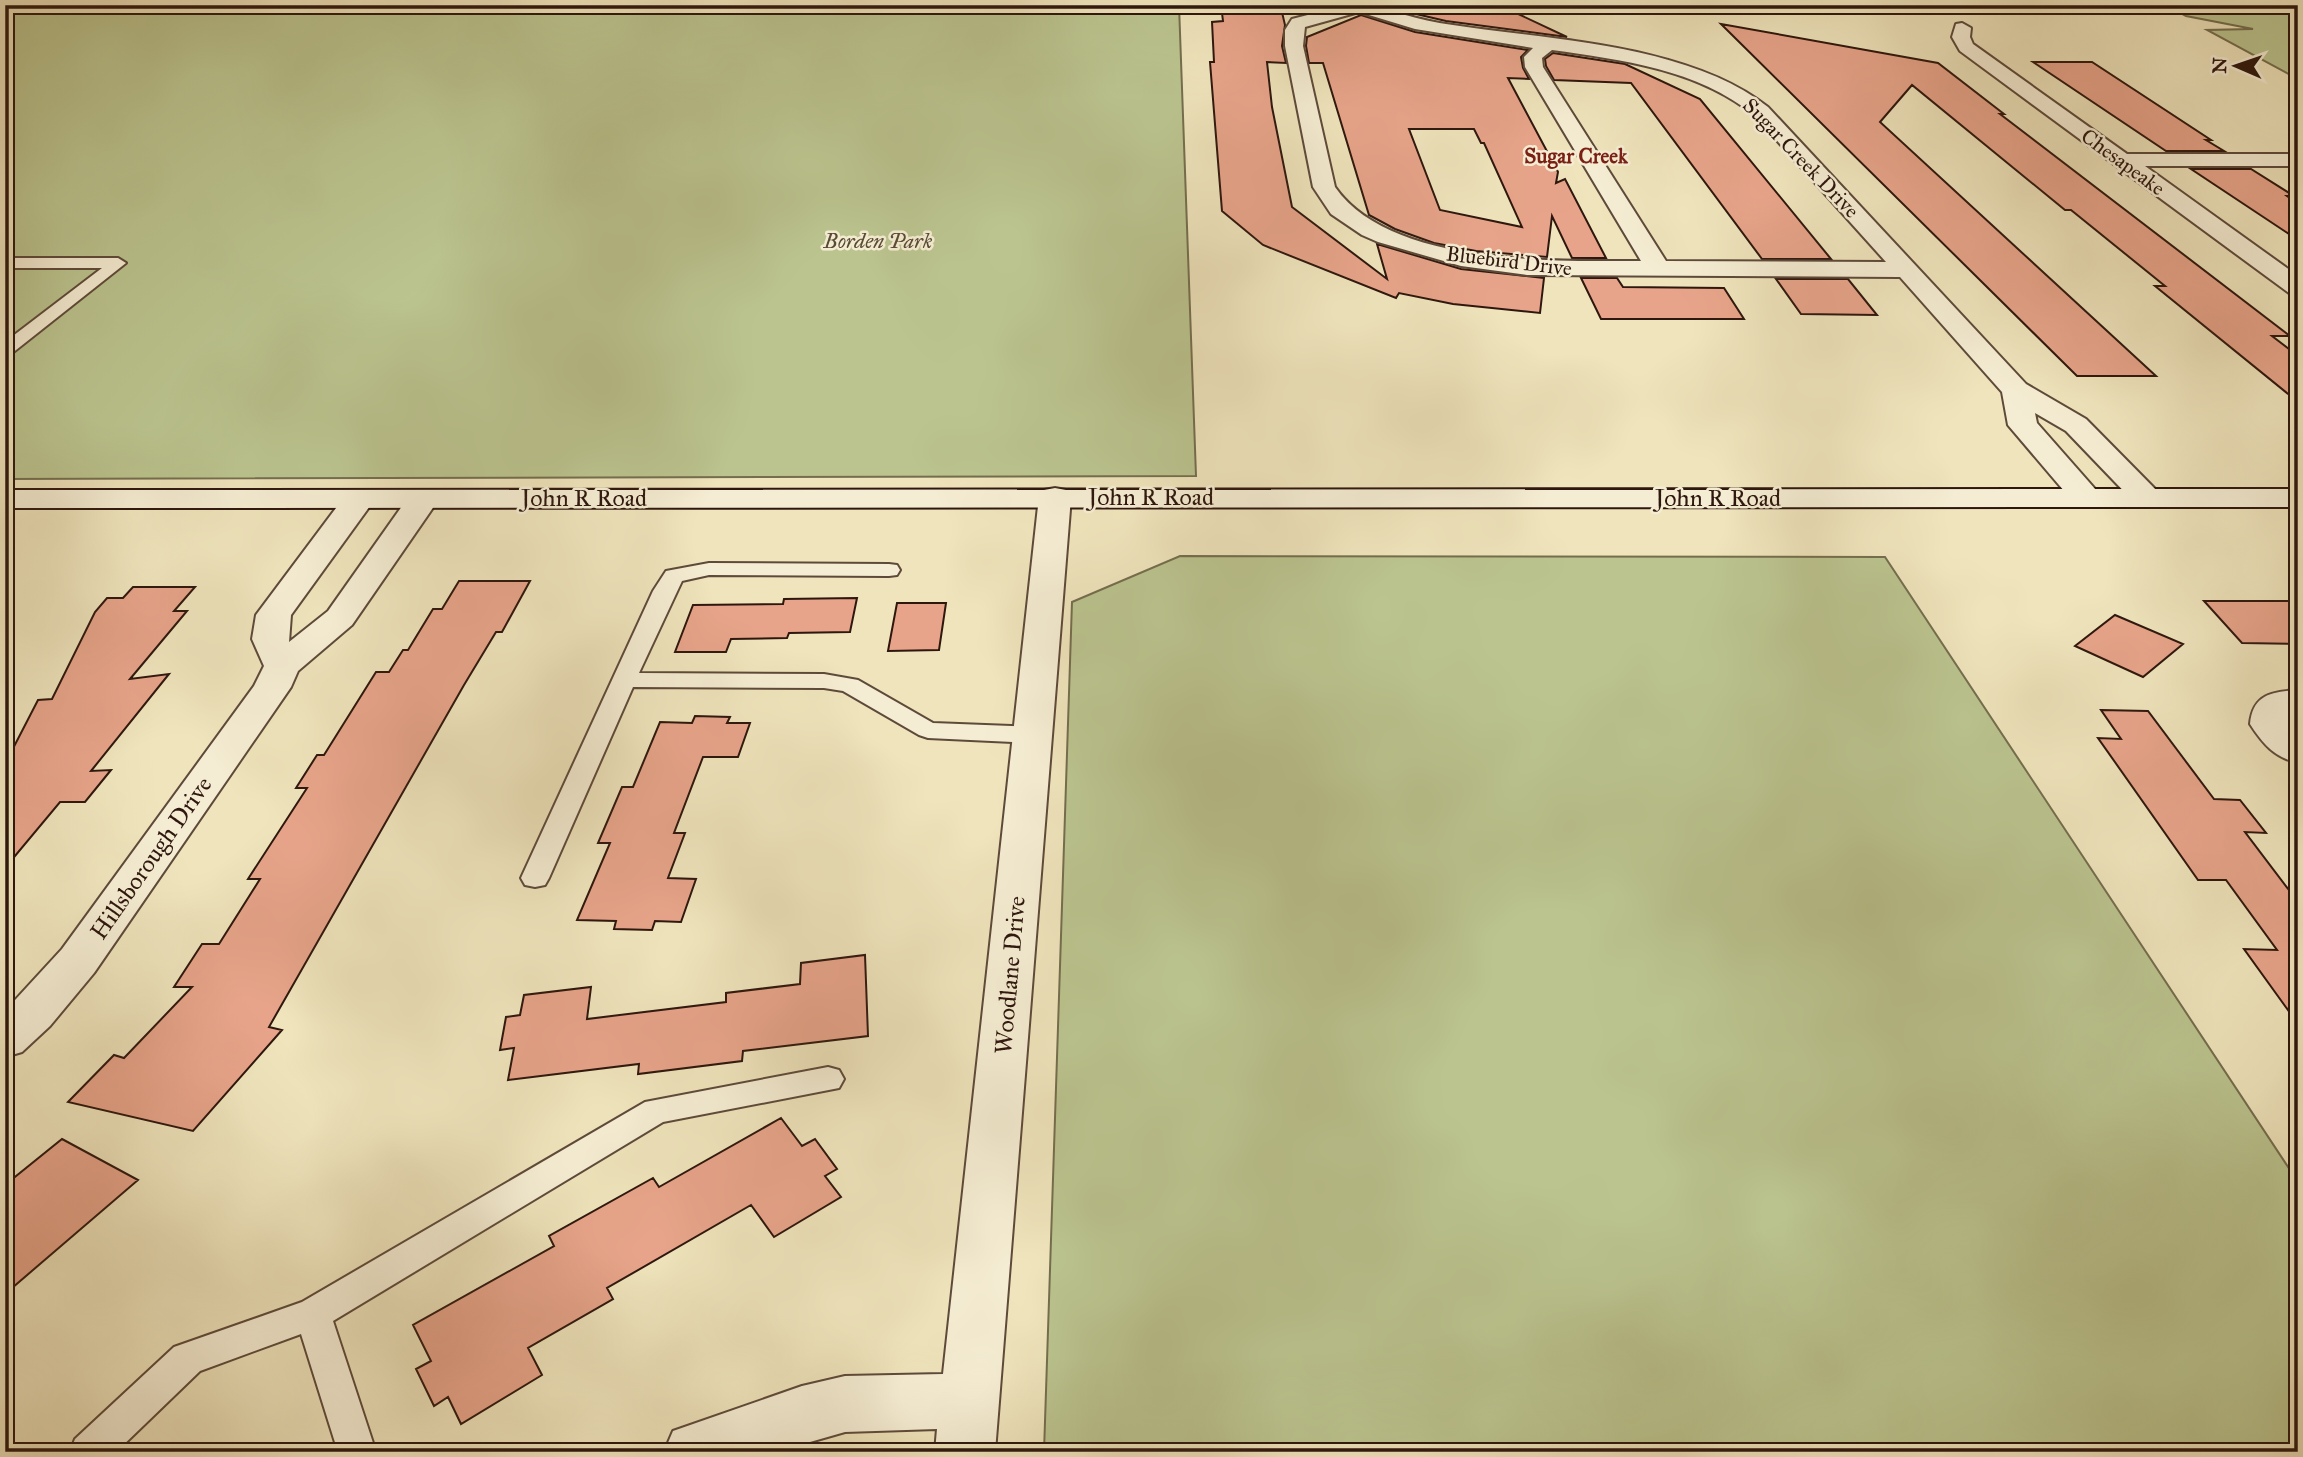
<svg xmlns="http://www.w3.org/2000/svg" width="2303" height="1457" font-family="'IM FELL Great Primer',serif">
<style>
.green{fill:#bbc48f;stroke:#746e4e;stroke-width:2}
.building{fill:#e7a48a;stroke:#2e170e;stroke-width:2;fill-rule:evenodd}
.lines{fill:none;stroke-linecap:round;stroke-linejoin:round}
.lane-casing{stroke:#5e4a3a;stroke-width:4}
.street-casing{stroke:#5e4a3a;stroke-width:4}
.secondary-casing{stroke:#2e170e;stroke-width:4}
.lane{fill:#f5edd3;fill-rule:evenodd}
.street{fill:#f5edd3;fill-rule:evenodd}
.secondary{fill:#f5edd3;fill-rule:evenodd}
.labels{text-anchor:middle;stroke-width:5;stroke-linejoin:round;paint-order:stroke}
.far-neighbourhood-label{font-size:21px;font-weight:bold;fill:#7a1f14;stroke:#f5edd3}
.far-street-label{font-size:21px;fill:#2e170e;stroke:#f5edd3}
.far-park-label{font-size:21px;font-style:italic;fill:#584b35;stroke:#f5edd3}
.street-label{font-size:24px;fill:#2e170e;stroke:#f5edd3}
</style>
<rect width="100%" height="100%" fill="#efe4bc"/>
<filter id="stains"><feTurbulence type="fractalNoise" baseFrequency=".00286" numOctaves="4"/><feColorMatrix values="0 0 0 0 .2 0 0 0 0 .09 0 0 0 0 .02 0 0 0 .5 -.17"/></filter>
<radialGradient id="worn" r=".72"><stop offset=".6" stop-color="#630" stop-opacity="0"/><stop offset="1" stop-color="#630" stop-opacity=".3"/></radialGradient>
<!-- green -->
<path class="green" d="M5,5H1179L1196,476L5,479Z
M2166,5H2281L2298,14V79L2207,30L2253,29L2186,16Z
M1180,556L1885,557L2298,1182V1452H1044L1072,602Z"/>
<!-- building -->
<path class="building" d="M1221,5L1281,8L1285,25L1282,46L1286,63L1267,62L1272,107L1292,207L1387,279L1377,244L1461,269L1544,278L1540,313L1453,304L1399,293L1396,298L1263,245L1222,211L1210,62H1214L1212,22L1223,21Z
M1419,5H1499L1567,37L1446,21L1386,7H1424Z
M1361,15L1415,32L1528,50L1521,57L1523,68L1529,79L1508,78L1558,172L1556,183L1565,179L1606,258H1572L1552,216L1547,257L1476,251L1434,243L1395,229L1369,215L1323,63H1309L1306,46L1307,37ZM1409,129H1474L1481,143H1484L1522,227L1440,210Z
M1721,24L1938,63L2004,114H2000L2290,336H2272L2298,356V402L2155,286H2165L2071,210H2065L1912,85L1880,122L2156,376H2077Z
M1553,53L1625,64L1700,99L1831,259H1762L1631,83L1554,80L1546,66L1545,59Z
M2033,62H2092L2211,140H2206L2224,151H2166Z
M2191,169H2251L2294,196H2287L2298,204V240Z
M1581,278H1617L1623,287L1724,288L1744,319H1601Z
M1776,279H1848L1877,315L1801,314Z
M459,581H530L502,632H496L464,685L269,1027L282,1030L193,1131L68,1102L114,1055L124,1058L192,987H174L202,944H219L260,879H248L307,788H296L317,755H324L376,672H389L403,650H408L433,609H442Z
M133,587H195L174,611H187L130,679L169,674L91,771L111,770L85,802H60L5,868V764L38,700L52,699L95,612L107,598H123Z
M857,598L850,632L789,633L787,638L731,639L726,652H675L693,605L783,604L784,599Z
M2204,601H2298V644L2242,643Z
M897,603H946L939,650L888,651Z
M2115,615L2183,644L2143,677L2075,646Z
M2101,710L2148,711L2214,799L2240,800L2266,833L2245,832L2298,902V1024L2244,949L2277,950L2226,880H2198L2098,738L2121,739Z
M695,716L730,717L727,723H750L738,757H703L674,833H685L668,878L696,879L681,922L655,921L652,930L614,929L616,921L577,920L610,843H598L622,787H633L660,722L692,723Z
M865,955L868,1036L743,1051L742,1061L638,1074L639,1064L508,1080L514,1048L500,1050L506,1017L520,1015L524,995L591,987L587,1019L726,1002V993L800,984L801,963Z
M781,1118L802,1146L815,1139L837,1169L825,1176L841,1197L774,1237L751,1205L607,1288L613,1299L528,1348L542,1375L461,1424L448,1397L434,1406L416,1369L431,1361L413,1325L554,1246L549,1236L653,1178L659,1187Z
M62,1139L138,1180L5,1294V1185Z"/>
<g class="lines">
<defs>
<path id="lane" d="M5,258H118L126,263L11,354L5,355V342L102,268H5Z
M709,563L889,564L897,565L900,570L897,575L889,576L709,575L682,581L639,673L824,674L858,680L933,723L1034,727L1043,730L1046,735L1043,740L1034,743L928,738L919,735L843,691L824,688L633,687L549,878L545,885L535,887L525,885L521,878L653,591L666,571Z
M828,1067L839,1070L844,1079L839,1088L663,1122L333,1321L376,1452H338L301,1334L200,1371L116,1452H70L75,1439L174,1347L302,1302L645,1102Z"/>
<path id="street" d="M1347,5C1380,5 1412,19 1446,24C1546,40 1687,43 1768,107L2026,384L2086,419L2164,498L2159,505L2148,507L2137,505L2066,431L2035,413L2037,423L2103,498L2098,505L2087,507L2076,505L2008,425L2002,392L1900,277L1527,275L1461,266L1378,242L1362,235L1331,214L1313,187L1285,46V30L1292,19ZM1359,12L1415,29L1533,48L1524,57L1525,67L1641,261C1554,261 1390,266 1335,187L1303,46L1305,27ZM1552,50C1622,60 1697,69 1754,115L1886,262L1666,261L1543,67L1542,58Z
M1962,23L1971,28L1970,37L1973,44L2127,154H2298V166H2145L2298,276V296L2289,293L1960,51L1952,37L1956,24Z
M1055,488L1066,490L1071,497L995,1452H935L937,1429L845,1432L775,1452H664L673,1431L802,1386L845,1376L943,1374L1039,497L1044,490Z
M359,490L370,492L375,499L291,615L289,642L328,611L412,492L423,490L434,492L439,499L352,625L298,671L291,687L94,973L50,1026L22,1052L5,1057V1011L62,949L254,686L264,666L252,639L256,615L348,492Z
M2298,690V712L2289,715L2288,723L2298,734V763C2274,757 2263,744 2250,724C2253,694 2272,692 2298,690Z"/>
<path id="secondary" d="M2298,489V507L5,508V490Z"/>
</defs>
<!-- lane casing -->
<use href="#lane" class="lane-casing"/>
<!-- street casing -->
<use href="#street" class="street-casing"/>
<!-- secondary casing -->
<use href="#secondary" class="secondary-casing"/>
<!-- lane -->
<use href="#lane" class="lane"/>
<!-- street -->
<use href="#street" class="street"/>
<!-- secondary -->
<use href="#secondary" class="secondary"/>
</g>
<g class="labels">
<!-- far-neighbourhood labels -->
<g class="far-neighbourhood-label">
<text x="1576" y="163">Sugar Creek</text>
</g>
<!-- far-street labels -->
<g class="far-street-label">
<text transform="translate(1801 158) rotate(46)" y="7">Sugar Creek Drive</text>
<text transform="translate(2123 162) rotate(36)" y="7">Chesapeake</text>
<text transform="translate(1509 261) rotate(7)" y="7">Bluebird Drive</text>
</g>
<!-- far-park labels -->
<g class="far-park-label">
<text x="878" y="248">Borden Park</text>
</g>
<!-- street labels -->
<g class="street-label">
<text x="1151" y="505">John R Road</text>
<text x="584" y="506">John R Road</text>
<text x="1718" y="506">John R Road</text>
<text transform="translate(151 858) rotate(-55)" y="8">Hillsborough Drive</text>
<text transform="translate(1010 975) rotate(-85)" y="8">Woodlane Drive</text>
</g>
</g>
<!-- margin -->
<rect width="2303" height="1457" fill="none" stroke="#efe4bc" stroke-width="28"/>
<rect x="7" y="7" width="2289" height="1443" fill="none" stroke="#2e170e" stroke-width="3.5"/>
<rect x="14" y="14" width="2275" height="1429" fill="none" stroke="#2e170e" stroke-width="2"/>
<!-- north arrow -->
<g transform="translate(2236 66) rotate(272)" stroke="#f5edd3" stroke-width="5" paint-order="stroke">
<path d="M0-5L12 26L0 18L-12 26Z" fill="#2e170e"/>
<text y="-10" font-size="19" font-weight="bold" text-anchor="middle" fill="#2e170e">N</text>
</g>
<rect width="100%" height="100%" filter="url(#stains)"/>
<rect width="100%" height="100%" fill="url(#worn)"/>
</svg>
